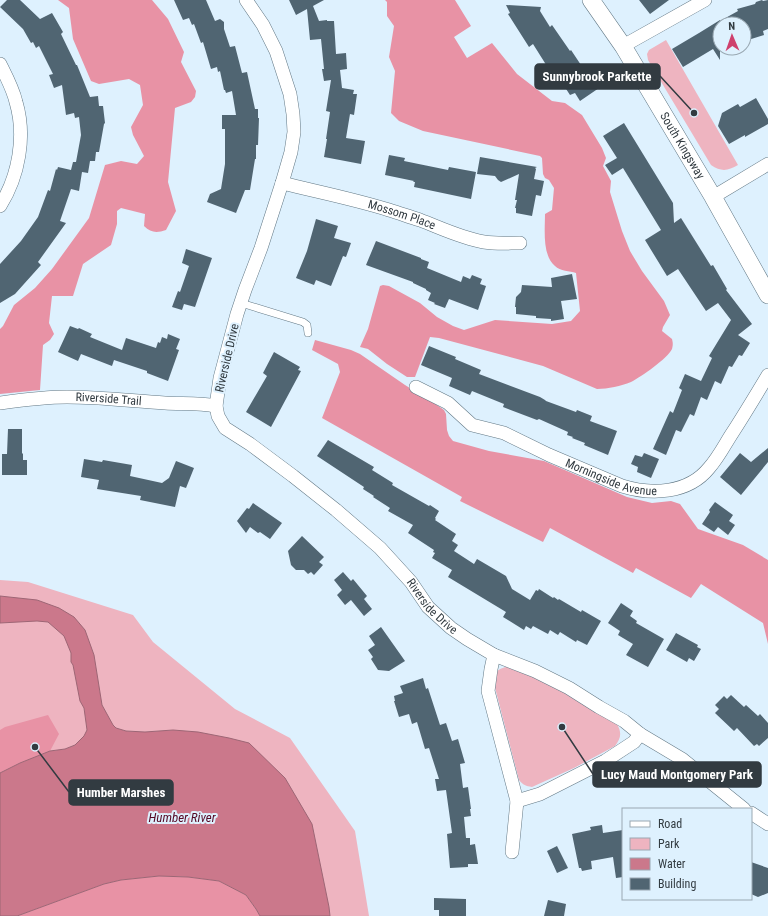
<svg xmlns="http://www.w3.org/2000/svg" width="768" height="916" font-family="'Roboto Condensed',sans-serif">
<style>
.green{fill:#eeb4c0}
.forest{fill:#e892a5}
.water{fill:#cb788b;stroke:#9d6675}
.building{fill:#506572}
.lines{fill:none;stroke-linecap:round;stroke-linejoin:round}
.service-casing{stroke:#627885;stroke-width:8}
.minor-casing{stroke:#627885;stroke-width:14}
.tertiary-casing{stroke:#627885;stroke-width:18}
.service{stroke:#fff;stroke-width:7}
.minor{stroke:#fff;stroke-width:13}
.tertiary{stroke:#fff;stroke-width:17}
.labels{text-anchor:middle;stroke-width:4;stroke-linejoin:round;paint-order:stroke}
.street-label{font-size:12px;fill:#323b41;stroke:#def1fe}
.water-label{font-size:13px;font-style:italic;fill:#550825;stroke:#def1fe}
.leader{fill:none;stroke:#323b41;stroke-width:1.5}
.callout-dot{fill:#323b41;stroke:#def1fe;stroke-width:1.5}
.callout{fill:#323b41;stroke:#323b41;stroke-width:1.5}
.callout-label{font-size:13px;text-anchor:middle;font-weight:bold;fill:#fff}
</style>
<rect width="100%" height="100%" fill="#def1fe"/>
<!-- green -->
<path class="green" d="M666,40L738,165C728,171 721,172 711,165L648,60L647,54L649,50Z
M0,580L28,582L133,615L153,642L235,709L290,738L355,831L369,916H330L329,907L173,730L145,732L126,731L116,728L84,736L75,745L65,749L50,751L20,763L0,773Z
M510,666L545,680L617,724C622,733 621,738 615,746L574,768L532,787C526,786 523,785 519,780L493,680C495,670 500,668 510,666Z"/>
<!-- forest -->
<path class="forest" d="M58,0H152L168,19L184,52L181,62L196,91L195,97L191,102L175,108L168,182L176,211L166,230C157,233 151,233 144,226L145,214L121,208L117,211V224L111,245L83,264L73,296H52L49,323L54,334L50,340L43,345L40,390L0,394V329L3,326L14,305L35,288L52,269L89,218L105,165L121,161L137,164L144,156L133,135L131,127L143,105L140,85L129,79L99,84L91,81L73,39L69,8Z
M369,0H455L471,26L454,37L467,58L492,43L517,74L552,101L565,103L582,115L602,148L606,158L603,166L611,181L610,192L622,231L630,251L642,271L664,301L670,315L663,327L662,331L672,339C673,343 673,345 672,349C668,358 641,377 631,382C621,386 608,389 597,389L543,366L439,338L430,337L415,377H407L387,364L368,349L360,347L368,329L380,286L383,285L389,286L420,303L437,317L453,326L464,330L495,320L552,324L571,321L580,311L576,273C570,271 560,271 555,266C542,255 545,230 545,214L552,210L554,188L549,180L545,178L543,174L542,158L540,156L423,131L399,121L391,113L395,71L389,57L394,26L387,16V2L385,0Z
M315,340L351,350L360,354L405,385L434,403L444,410L446,414L447,430L449,436L453,441L489,451L544,461L627,497L652,503L671,501L680,504L698,529L743,545L768,560V644L763,623L701,584L691,598L636,568L633,573L550,528L543,542L460,501L462,497L322,418L340,372L338,364L312,350Z
M48,715L59,734L50,751L20,763L0,773V730L5,727Z
M159,876L188,877L219,881L246,895L256,909L260,916H17L104,884L121,880Z"/>
<!-- water -->
<path class="water" d="M0,596L9,597L37,600L59,608L74,617L85,630L94,655L102,705L113,725L116,728L126,731L145,732L173,730L198,732L229,738L249,743L285,778L312,824L329,907L330,916H260L256,909L246,895L219,881L188,877L159,876L121,880L104,884L17,916H0V773L20,763L50,751L65,749L75,745L84,736L87,730L84,708L80,701L73,665L71,662V653L64,636L48,622L37,621L0,623Z"/>
<!-- building -->
<path class="building" d="M7,0H20L40,19L52,13L63,32L61,34L76,65H77L90,97L98,96L99,106H103L105,123L104,124L99,152H96L95,161H90L88,173L82,172L79,191L71,189L60,221L66,223L38,262L41,265L15,294L0,303V264L21,241L38,217L48,190L50,191L56,169L57,170L58,167L71,170L73,162H76L81,135L79,117L75,118L74,113L66,115L62,85L54,88L49,75L53,74L39,46L36,48L33,42L31,43L23,29L0,7Z
M174,0H206L215,21L220,19L224,22V29L230,47L235,46L242,73L247,72L255,109H258V118H259L258,145H256V159H255L250,190H245L236,213L207,202L210,194L221,189L225,164V129H222V115H236L232,91L226,93L225,90H224L220,71L218,72L217,67L211,69L203,42L201,43L194,24L192,25L189,18L183,20Z
M289,0H324L313,6L319,21L327,20V21H334L336,54L346,53L347,69L340,70L342,88L354,90L353,94H357L354,115L350,114L346,138L365,141L361,164L324,157L327,139H326L330,112L326,111L331,80L324,81L322,69H324L321,39L310,40L307,9L296,15Z
M639,0H669L650,14Z
M762,0L763,1L768,0V29L763,31L764,35L748,40L744,30V24H720V60L713,49L683,67L672,49L699,33L720,20V21L738,11L737,9L755,4L756,2Z
M506,5L541,7L540,11L550,27L552,25L570,51L571,50L583,68L585,67L599,88L580,101L575,93L570,95L553,69L550,71L533,44L529,47L508,14L510,13Z
M756,98L768,119V124L745,137V135L729,144L718,126L722,113L738,104L740,107Z
M624,123L673,203L674,223L681,218L711,266L713,265L727,289L726,290L752,324L738,335L750,343L742,356L739,355L732,367L729,366L721,384L715,381L707,400L701,397L694,416L690,414L681,432L676,430L666,455L653,449L670,411L673,413L682,390L679,388L685,374L701,381L712,358L709,356L731,320L718,303L706,311L678,269L667,276L645,240L661,230L623,168L612,175L605,165L617,158L603,136Z
M389,155L405,158L404,161L448,170L449,167L476,172L471,199L414,187L415,182H413L414,181L385,175Z
M480,157L537,167L535,168L536,169L534,179L544,181L541,196L536,195L532,216L516,213V208H515L517,200H515L519,174L501,182L498,180L495,176L477,174Z
M316,219L338,226L334,238L351,243L346,257L343,256L331,286L316,280L314,285L296,278L307,251Z
M376,241L421,258V259L429,262L427,268L461,282L463,276L470,279L472,275L482,279L480,284L486,286L478,310L449,299L445,308L434,304L435,303L428,300L431,293L426,290V289L413,283V282L366,265Z
M186,249L212,258L195,307L184,304L182,310L172,307L178,291L180,292L189,266L182,263Z
M572,274L577,299L561,301L564,319L551,321V319L536,318V316L516,314V307H515L516,297L521,292L522,285L552,287L551,278Z
M70,326L78,329L79,328L92,334L90,337L122,350L126,338L156,348L158,342L160,343L162,337L167,339L168,334L180,339L176,349L179,350L168,381L147,373V371L114,360L112,366L81,354L78,361L58,352Z
M429,346L456,357L455,359L481,370L479,374L540,397L545,400L546,401L576,412L577,410L592,416L590,421L617,431L608,455L584,445L585,443L572,438L573,437L567,435L568,432L539,419L537,420L503,407L504,404L472,391L470,395L449,386L452,378L421,365Z
M274,352L300,367L298,370L301,371L271,427L246,412L267,376L263,373Z
M8,429H22V454L23,453V460H27V475H2V454H7Z
M328,440L374,467L372,470L393,483L392,485L429,506L430,505L439,511L435,518L436,519L435,520L456,534L452,541L458,545L454,551L474,564L477,559L506,576L512,589L530,600L536,590L538,591L539,589L553,598L554,597L558,600L559,599L581,612L582,610L601,621L587,645L577,640L576,642L560,632L558,635L550,630L548,634L533,626L531,629L526,626L524,630L503,617L506,612L448,577L452,570L432,558L435,553L433,552L434,550L408,533L413,525L388,511L390,508L373,497L374,496L363,489L364,487L317,456Z
M768,448V462L741,495L720,477L740,453L751,462Z
M644,453L659,459L651,478L637,472L638,467L631,464L635,455L642,457Z
M84,459L102,462L103,460L132,465L130,476L162,483L169,478L176,461L194,468L186,488L180,486L175,507L140,500L141,496L97,489L99,480L81,477Z
M715,502L733,515L729,521L735,525L728,535L718,527L714,532L702,524L710,512L709,510Z
M253,503L282,523L270,539L260,532L258,533L250,527L246,533L237,521L247,508L249,509Z
M302,536L324,557L319,562L323,565L314,575L311,572L308,574L304,570H296L291,565L288,551Z
M343,572L351,581L353,579L367,596L364,599L372,609L364,616L351,600L345,605L337,595L342,590L334,580Z
M621,603L633,611L630,616L637,621L636,623L664,639L648,667L626,655L633,644L618,635L620,631L608,623Z
M381,627L405,661L389,671L378,670L371,659L373,657L368,650L375,645L369,636Z
M676,633L698,645L697,647L701,649L694,661L689,658L687,662L666,650Z
M423,678L426,689L428,688L440,725L446,723L452,741L458,739L465,763L460,764L463,788L468,787L471,809H470L471,816L464,817L466,838H470V845L475,844L478,864H468V867L450,868L447,834L452,833L446,790L437,791L435,779H439L429,748L425,749L417,722L412,724L409,714L399,717L394,701H395L394,696L403,693L400,686Z
M731,695L744,707L746,705L758,716L760,714L768,723V738L759,746L757,744L754,746L737,728L734,731L715,713L719,709L715,705L724,696L727,699Z
M602,825L603,833L623,830V877L616,878L613,857L591,861L592,869L582,871L581,868H579L572,834L591,830L590,827Z
M557,846L568,868L557,873L547,851Z
M751,862L768,868V893L758,897L751,894Z
M434,898L466,899V916H439V910H434Z
M548,900L566,904L564,916H544Z"/>
<g class="lines">
<defs>
<path id="service" d="M241,303L303,322L307,325L308,333"/>
<g id="minor">
<path id="s1" d="M246,0L263,25L276,51L290,94L293,114L294,132L291,152L282,183L261,248L245,290L237,314L220,378L216,406L218,416L225,428L250,444L293,476L336,510L380,548L411,582L428,607L451,628L467,639L494,655L535,671L569,688L599,707L624,721L640,734L682,759L744,809"/>
<path d="M623,46L705,0"/>
<path d="M0,64C6,76 13,89 16,102C26,136 19,176 0,206"/>
<path id="s2" d="M282,183C318,192 354,199 389,210C399,213 410,217 420,220C441,228 461,238 484,242C496,244 508,243 520,243"/>
<path d="M713,197L768,164"/>
<path id="s3" d="M416,387L448,403L472,425L504,433L549,455L622,486C651,495 688,494 709,468C718,458 724,446 731,435C744,415 756,395 768,375"/>
<path id="s4" d="M0,403C22,400 45,397 67,397C100,397 132,401 165,403C182,404 199,403 216,406"/>
<path d="M494,655L491,669L488,691L517,801L512,852"/>
<path d="M517,801L540,794L605,761L634,742L640,734"/>
<path d="M751,813L768,824"/>
</g>
<g id="tertiary">
<path id="s5" d="M591,0L623,46L713,197L768,295"/>
</g>
</defs>
<!-- service casing -->
<use href="#service" class="service-casing"/>
<!-- minor casing -->
<use href="#minor" class="minor-casing"/>
<!-- tertiary casing -->
<use href="#tertiary" class="tertiary-casing"/>
<!-- service -->
<use href="#service" class="service"/>
<!-- minor -->
<use href="#minor" class="minor"/>
<!-- tertiary -->
<use href="#tertiary" class="tertiary"/>
</g>
<g class="labels">
<!-- street labels -->
<g class="street-label">
<text dy="4" stroke="none"><textPath href="#s5" startOffset="172">South Kingsway</textPath></text>
<text dy="4" stroke="none"><textPath href="#s2" startOffset="124">Mossom Place</textPath></text>
<text transform="translate(227 358) rotate(-77)" y="4">Riverside Drive</text>
<text dy="4" stroke="none"><textPath href="#s4" startOffset="109">Riverside Trail</textPath></text>
<text dy="4" stroke="none"><textPath href="#s3" startOffset="218">Morningside Avenue</textPath></text>
<text dy="4" stroke="none"><textPath href="#s1" startOffset="727">Riverside Drive</textPath></text>
</g>
<!-- water labels -->
<g class="water-label">
<text x="182" y="822">Humber River</text>
</g>
</g>
<!-- callouts -->
<path class="leader" d="M694 113L660 76M562 727L593 774M35 747L69 792"/>
<g class="callout-dot">
<circle cx="694" cy="113" r="4"/>
<circle cx="562" cy="727" r="4"/>
<circle cx="35" cy="747" r="4"/>
</g>
<g class="callout">
<rect x="535" y="64" width="125" height="25" rx="4"/>
<rect x="593" y="762" width="168" height="25" rx="4"/>
<rect x="69" y="780" width="104" height="25" rx="4"/>
</g>
<g class="callout-label">
<text x="597" y="81">Sunnybrook Parkette</text>
<text x="677" y="779">Lucy Maud Montgomery Park</text>
<text x="121" y="797">Humber Marshes</text>
</g>
<!-- legend -->
<rect x="622" y="808" width="130" height="92" fill="#def1fe" stroke="#99a8b2"/>
<rect x="630" y="821" width="20" height="6" fill="#ffffff" stroke="#99a8b2"/>
<text x="658" y="828" font-size="12" fill="#323b41">Road</text>
<rect x="630" y="838" width="20" height="12" fill="#eeb4c0" stroke="#99a8b2"/>
<text x="658" y="848" font-size="12" fill="#323b41">Park</text>
<rect x="630" y="858" width="20" height="12" fill="#cb788b" stroke="#99a8b2"/>
<text x="658" y="868" font-size="12" fill="#323b41">Water</text>
<rect x="630" y="878" width="20" height="12" fill="#506572" stroke="#99a8b2"/>
<text x="658" y="888" font-size="12" fill="#323b41">Building</text>
<!-- north arrow -->
<g transform="translate(732 36) rotate(358)"><circle r="19" fill="#def1fe" stroke="#99a8b2"/>
<path d="M0-3L7 15L0 10L-7 15Z" fill="#ce406d"/>
<text y="-6" font-size="11" font-weight="bold" text-anchor="middle" fill="#323b41">N</text>
</g>
</svg>
